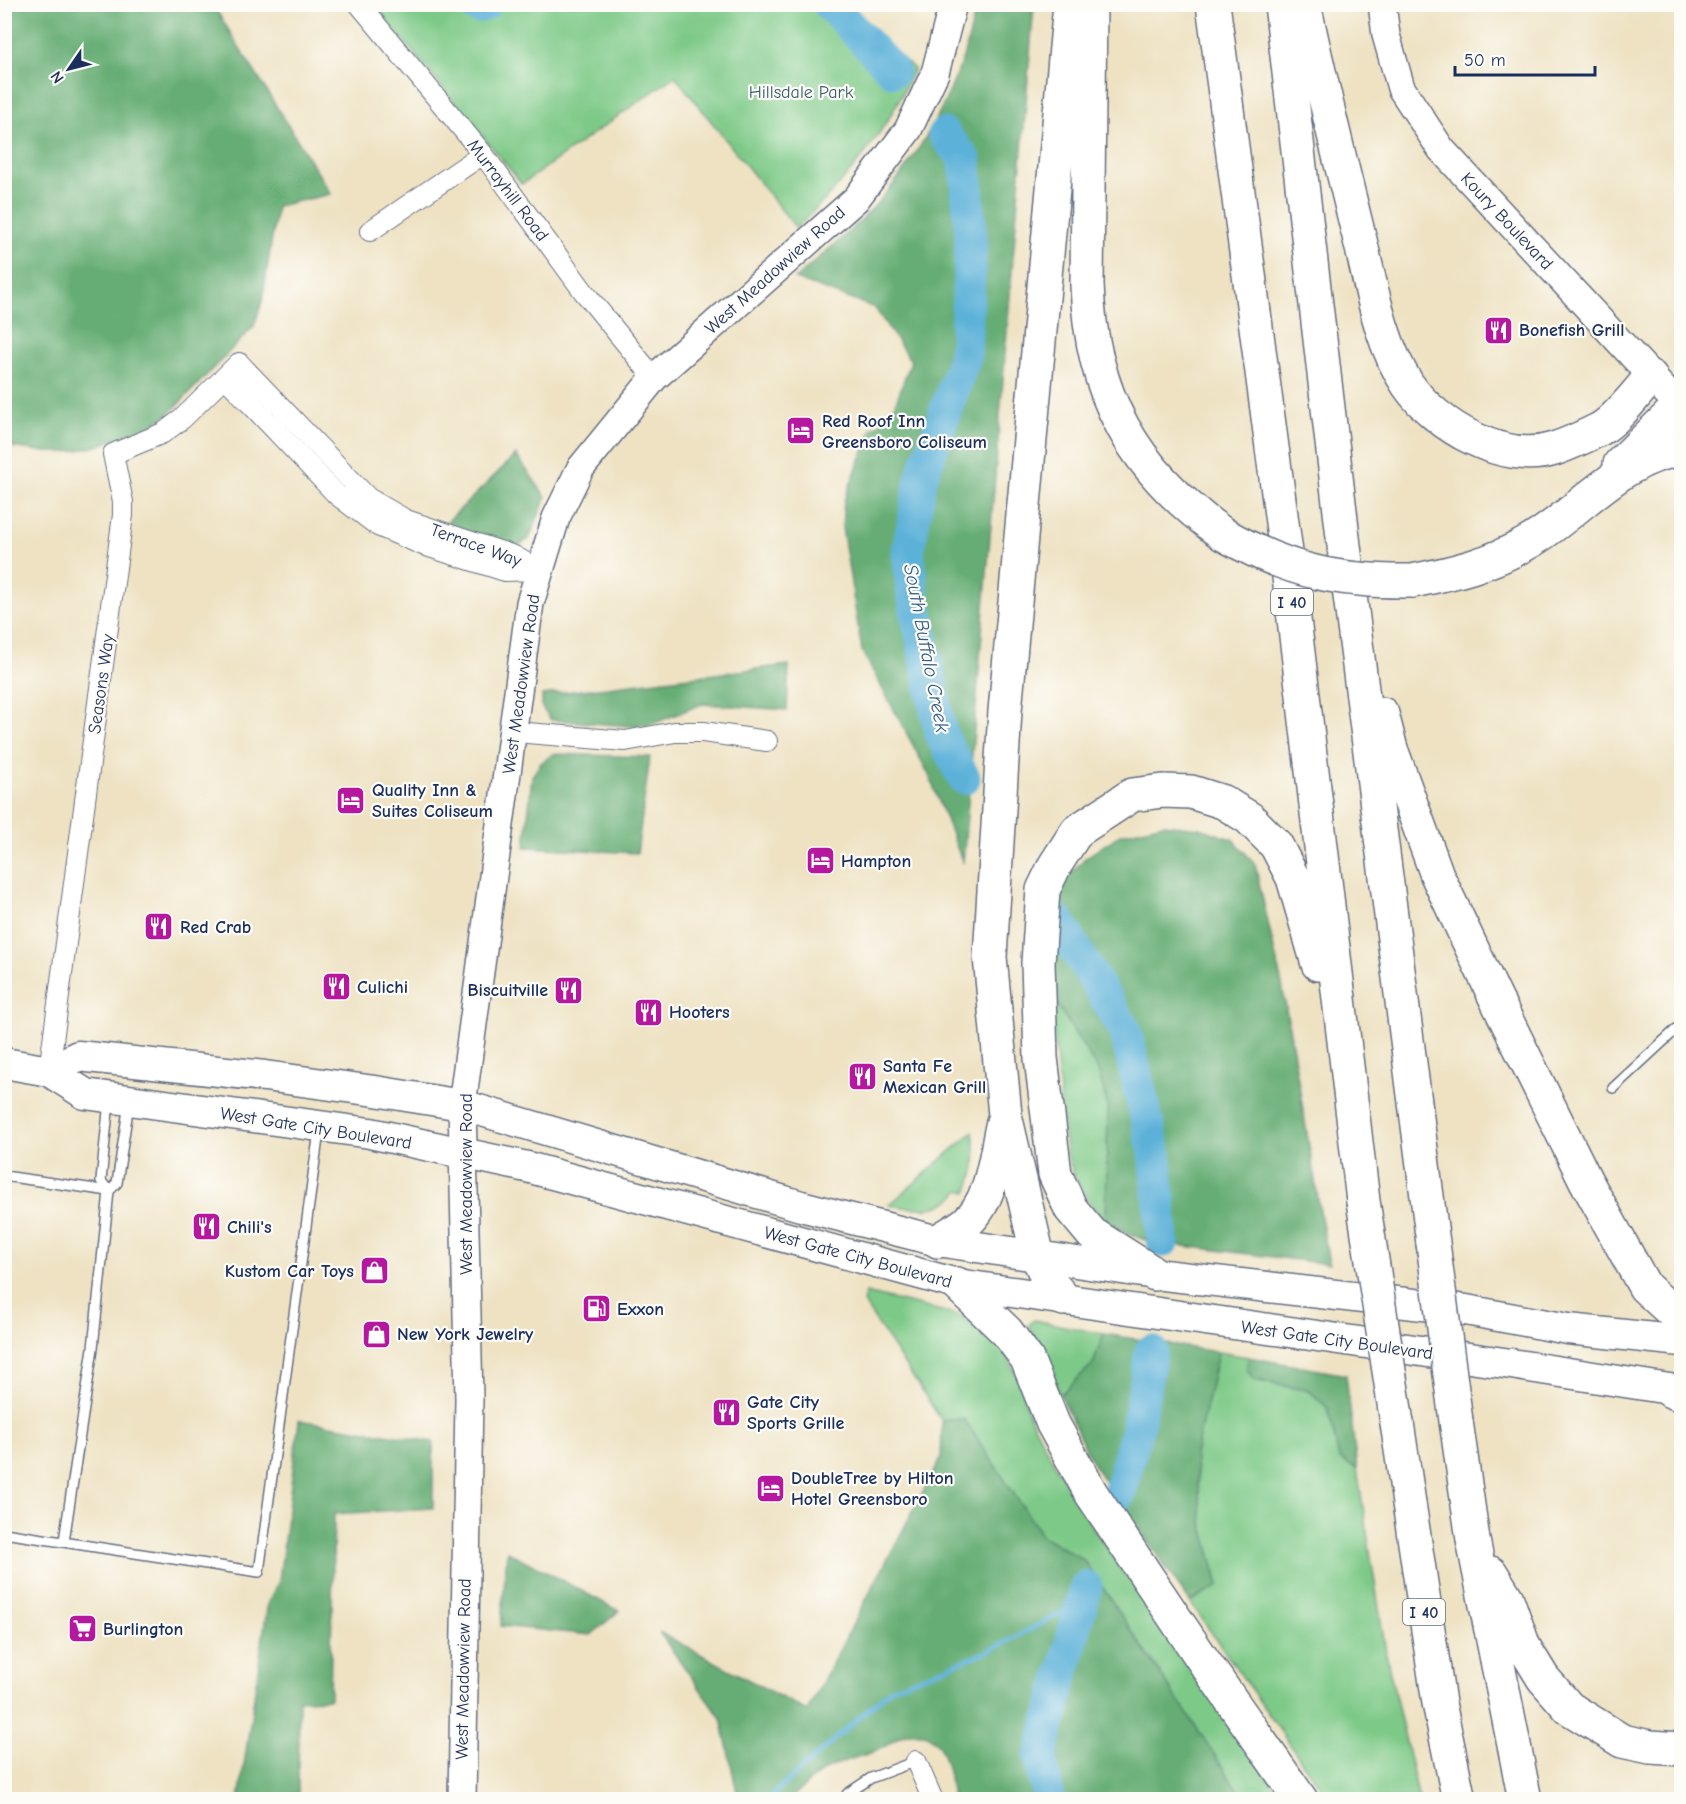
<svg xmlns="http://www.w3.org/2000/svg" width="1686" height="1804" font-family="'Comic Neue',sans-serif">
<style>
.green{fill:#7dc987;stroke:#4c7c72;stroke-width:1.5}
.forest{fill:#66ad74;stroke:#406e69;stroke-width:1.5}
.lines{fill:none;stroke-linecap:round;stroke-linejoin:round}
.stream{stroke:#5cb1d9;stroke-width:5}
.river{stroke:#5cb1d9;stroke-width:33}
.lane-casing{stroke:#656e81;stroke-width:12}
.street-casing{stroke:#656e81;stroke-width:22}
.secondary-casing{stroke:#656e81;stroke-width:30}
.primary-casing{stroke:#656e81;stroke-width:33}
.highway-casing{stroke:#656e81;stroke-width:36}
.lane{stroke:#fff;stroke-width:9}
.street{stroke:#fff;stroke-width:20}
.secondary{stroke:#fff;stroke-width:27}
.primary{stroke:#fff;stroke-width:30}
.highway{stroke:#fff;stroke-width:33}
.highway-bridge-casing{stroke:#656e81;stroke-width:36;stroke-linecap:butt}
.highway-bridge{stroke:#fff;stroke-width:33}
.labels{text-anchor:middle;stroke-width:4.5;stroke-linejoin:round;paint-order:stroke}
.shield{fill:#fdfcf7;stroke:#5f6c8c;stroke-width:1.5}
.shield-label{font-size:16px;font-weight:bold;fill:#1b2f5e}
.park-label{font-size:18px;fill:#385d6a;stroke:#fdfcf7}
.street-label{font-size:18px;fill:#1b2f5e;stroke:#fdfcf7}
.poi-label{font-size:18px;font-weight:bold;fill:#1b2f5e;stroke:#fdfcf7;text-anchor:start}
.water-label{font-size:20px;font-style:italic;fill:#325c89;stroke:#fdfcf7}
</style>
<rect width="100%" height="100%" fill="#fdfcf7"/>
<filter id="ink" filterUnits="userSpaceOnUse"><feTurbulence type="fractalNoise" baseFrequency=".0167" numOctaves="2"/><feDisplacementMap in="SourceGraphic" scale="12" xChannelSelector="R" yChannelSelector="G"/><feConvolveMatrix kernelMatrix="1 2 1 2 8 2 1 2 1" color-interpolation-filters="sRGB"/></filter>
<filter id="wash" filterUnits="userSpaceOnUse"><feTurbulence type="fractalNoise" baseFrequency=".008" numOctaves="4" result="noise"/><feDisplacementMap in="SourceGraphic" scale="24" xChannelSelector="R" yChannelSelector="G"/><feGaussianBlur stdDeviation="1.35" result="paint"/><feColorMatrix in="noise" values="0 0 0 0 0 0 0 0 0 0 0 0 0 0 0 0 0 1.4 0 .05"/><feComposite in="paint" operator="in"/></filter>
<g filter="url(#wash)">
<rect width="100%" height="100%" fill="#eee2c3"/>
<!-- green -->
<path class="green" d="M374,5H845L914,69C887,133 846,181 796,228L675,76L522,184Z
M1050,993L1098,1070L1108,1107L1106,1221C1085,1201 1075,1180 1066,1152Z
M973,1132C977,1155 977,1171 967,1192L960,1190C940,1215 918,1209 889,1205Z
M866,1293L958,1315L998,1335L1021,1385L1029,1415L1057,1469L1093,1528L1283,1799H1244L1085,1561L1042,1536L964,1419L942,1421L863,1302Z
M1034,1320L1104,1334L1093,1364L1060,1395L1029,1325Z
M1218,1352L1248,1357L1247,1370L1254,1380L1309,1391L1328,1408L1339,1458L1357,1469L1387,1659L1419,1799H1328L1190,1602L1219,1586L1202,1523L1195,1454Z"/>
<!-- forest -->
<path class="forest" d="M5,4L213,5L331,194L277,206L262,302L254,326L169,414L148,427L94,447L67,452H45L5,446Z
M976,5H1034L963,863L928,773L862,651L842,527L844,501L872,429L891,416L911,361L875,308L795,279C820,256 847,235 870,211C922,156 964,79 976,5Z
M516,455L546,497L529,539L518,546L444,525Z
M789,665L787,710L702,704L650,725L631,726L551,720L542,708V695Z
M553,754L650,757L637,853L525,847L532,776L541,763Z
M1163,824L1200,828L1234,840L1255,864L1282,985L1329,1264L1151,1242L1129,1234L1106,1221L1108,1107L1098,1070L1050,993L1055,889L1085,858L1121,834Z
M1104,1334L1218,1352L1195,1454L1202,1523L1219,1586L1190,1602L1093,1464L1060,1395L1093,1364Z
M1248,1357L1346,1375L1357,1469L1339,1458L1328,1408L1310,1391L1254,1380L1247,1370Z
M964,1419L1042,1536L1085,1561L1244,1799H952C949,1774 945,1724 906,1734C895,1737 888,1746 878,1750C860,1757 838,1762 822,1772C810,1779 800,1791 790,1799H727L737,1792L721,1718L659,1632L807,1711L941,1458L942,1421Z
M299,1420L433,1442V1508L334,1514L330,1699L299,1700L298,1799H239L268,1602L279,1581Z
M507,1551L619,1611L591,1635L501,1626Z"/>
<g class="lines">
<!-- stream -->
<path class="stream" d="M767,1800L892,1688L989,1651L1082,1602"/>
<!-- river -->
<path class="river" d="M473,4L477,7L486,4
M829,4L893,71
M944,134L965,160L971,237L965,356L921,479L908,552L912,590L941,734L964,778
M1059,922L1125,1030L1155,1153L1163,1241
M1119,1494L1137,1429L1151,1351
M1049,1800L1040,1758L1086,1587"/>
</g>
</g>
<g filter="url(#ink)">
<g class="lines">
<defs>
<path id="lane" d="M1613,1088L1682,1024
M4,1176L109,1191
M109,1191L101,1181L109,1101
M4,1533L259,1572L319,1131
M64,1541L93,1348L109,1191L117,1183L129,1103
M847,1794L871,1778L916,1761"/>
<path id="street" d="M359,4L483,154L584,292L654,378
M370,231L483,154
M225,377L337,495L378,526L423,545L505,571L538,570
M515,732L625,741L675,732H703L767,741
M49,1071L123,515V502L113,454L163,433L182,419L239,363L368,498L406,520L514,556L538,570
M916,1761L933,1800"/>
<path id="secondary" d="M1382,4L1386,35L1401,88L1441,149L1682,409
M462,1800L469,1399L462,1105L530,603L556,518L580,469L654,378L856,199L908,130L935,73L953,4"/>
<path id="primary" d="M4,1063L49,1071L85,1094L370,1133L527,1167L957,1284L1511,1364L1682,1391
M49,1071L78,1056L265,1076L375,1091L462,1105L801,1206L938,1241L1155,1274L1466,1310L1568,1329L1682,1341"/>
<path id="highway" d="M1090,4L1087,285C1091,395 1133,470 1223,534
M1213,4L1287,560L1363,1201
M1281,4L1348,580L1433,1243
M1304,4C1321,85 1341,164 1361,244C1372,290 1381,345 1408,385C1436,426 1504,465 1554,449C1569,444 1586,436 1600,429C1617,420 1638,391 1651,377
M1620,464L1679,406
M1412,581C1454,573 1491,564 1529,542C1577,515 1623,454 1682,450
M1382,714L1391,749L1437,875L1495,997L1586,1181L1645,1287L1682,1321
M938,1241C947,1235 957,1230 966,1223C993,1200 995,1155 1003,1122
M1155,1274L1092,1234L1071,1209L1055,1174L1041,1058L1038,963L1043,890L1055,865L1077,831L1132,795L1163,791L1191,792L1223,802L1249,818L1276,845L1293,878L1318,964
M957,1284L1007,1332L1027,1359L1053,1424L1091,1493L1203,1660L1301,1800
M1064,1299L1048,1280L1038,1257L1005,1115L990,957L1005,711L1070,4
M1671,1391L1682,1395
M1456,1421L1473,1540L1525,1800
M1397,1423L1439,1703L1459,1800
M1491,1573L1507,1599L1524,1647L1543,1678L1569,1708L1622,1741L1650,1747L1682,1749"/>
</defs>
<!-- lane casing -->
<use href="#lane" class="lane-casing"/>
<!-- street casing -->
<use href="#street" class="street-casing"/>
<!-- secondary casing -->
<use href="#secondary" class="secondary-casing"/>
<!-- primary casing -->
<use href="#primary" class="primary-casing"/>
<!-- highway casing -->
<use href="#highway" class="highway-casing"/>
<!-- lane -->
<use href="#lane" class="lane"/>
<!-- street -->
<use href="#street" class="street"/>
<!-- secondary -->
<use href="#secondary" class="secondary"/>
<!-- primary -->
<use href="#primary" class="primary"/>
<!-- highway -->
<use href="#highway" class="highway"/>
<defs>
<path id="highway-bridge" d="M1223,534C1288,571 1337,582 1412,581
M1363,1201L1397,1423
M1433,1243L1456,1421"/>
</defs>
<!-- highway-bridge casing -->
<use href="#highway-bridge" class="highway-bridge-casing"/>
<!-- highway-bridge -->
<use href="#highway-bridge" class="highway-bridge"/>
</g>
</g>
<!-- icons -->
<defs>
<symbol id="restaurant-square" viewBox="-11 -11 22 22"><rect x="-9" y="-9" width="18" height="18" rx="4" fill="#b5179e" stroke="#fdfcf7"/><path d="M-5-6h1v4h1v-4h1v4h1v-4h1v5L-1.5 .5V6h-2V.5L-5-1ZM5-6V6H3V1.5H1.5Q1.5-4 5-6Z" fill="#fff"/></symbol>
<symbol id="hotel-square" viewBox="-11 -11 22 22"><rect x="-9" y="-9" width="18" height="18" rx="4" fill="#b5179e" stroke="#fdfcf7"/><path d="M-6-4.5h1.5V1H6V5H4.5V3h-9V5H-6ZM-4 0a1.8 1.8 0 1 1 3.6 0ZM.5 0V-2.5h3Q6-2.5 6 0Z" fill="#fff"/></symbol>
<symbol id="shop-square" viewBox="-11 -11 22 22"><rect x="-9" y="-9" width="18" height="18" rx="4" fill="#b5179e" stroke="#fdfcf7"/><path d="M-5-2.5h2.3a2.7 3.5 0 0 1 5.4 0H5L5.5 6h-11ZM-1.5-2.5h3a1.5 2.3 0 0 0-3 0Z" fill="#fff"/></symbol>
<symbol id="fuel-square" viewBox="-11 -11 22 22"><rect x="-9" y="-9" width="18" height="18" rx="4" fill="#b5179e" stroke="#fdfcf7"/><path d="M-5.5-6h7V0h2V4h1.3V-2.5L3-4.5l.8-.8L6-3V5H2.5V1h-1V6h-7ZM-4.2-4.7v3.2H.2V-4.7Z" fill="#fff"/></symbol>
<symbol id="supermarket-square" viewBox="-11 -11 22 22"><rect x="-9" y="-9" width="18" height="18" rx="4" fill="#b5179e" stroke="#fdfcf7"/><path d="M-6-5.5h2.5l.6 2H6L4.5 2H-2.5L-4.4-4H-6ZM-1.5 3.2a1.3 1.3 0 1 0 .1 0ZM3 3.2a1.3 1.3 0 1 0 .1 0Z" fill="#fff"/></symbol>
</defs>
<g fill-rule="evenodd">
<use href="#restaurant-square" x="1482" y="314" width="33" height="33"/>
<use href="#hotel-square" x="784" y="414" width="33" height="33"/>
<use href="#hotel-square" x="334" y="784" width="33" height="33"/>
<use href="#hotel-square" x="804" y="844" width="33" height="33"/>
<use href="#restaurant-square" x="142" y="910" width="33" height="33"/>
<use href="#restaurant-square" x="320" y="970" width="33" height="33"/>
<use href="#restaurant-square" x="552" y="974" width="33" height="33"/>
<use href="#restaurant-square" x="632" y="996" width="33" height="33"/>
<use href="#restaurant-square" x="846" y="1060" width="33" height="33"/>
<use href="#restaurant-square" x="190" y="1210" width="33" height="33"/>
<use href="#shop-square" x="358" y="1254" width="33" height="33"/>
<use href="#fuel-square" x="580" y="1292" width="33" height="33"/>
<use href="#shop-square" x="360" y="1318" width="33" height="33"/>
<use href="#restaurant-square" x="710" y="1396" width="33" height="33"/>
<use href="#hotel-square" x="754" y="1472" width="33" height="33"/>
<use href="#supermarket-square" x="66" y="1612" width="33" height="33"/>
</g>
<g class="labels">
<!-- shield labels -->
<g class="shield">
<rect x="1271" y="589" width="42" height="26" rx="4.5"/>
<rect x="1403" y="1599" width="42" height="26" rx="4.5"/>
</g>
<g class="shield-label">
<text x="1292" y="608">I 40</text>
<text x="1424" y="1618">I 40</text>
</g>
<!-- park labels -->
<g class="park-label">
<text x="801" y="98">Hillsdale Park</text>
</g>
<!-- street labels -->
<g class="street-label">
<text transform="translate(508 190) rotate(53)" y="6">Murrayhill Road</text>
<text transform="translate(1507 221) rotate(47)" y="6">Koury Boulevard</text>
<text transform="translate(775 270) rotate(-42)" y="6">West Meadowview Road</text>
<text transform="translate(476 545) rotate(20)" y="6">Terrace Way</text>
<text transform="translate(101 684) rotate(-82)" y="6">Seasons Way</text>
<text transform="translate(521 684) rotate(-82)" y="6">West Meadowview Road</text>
<text transform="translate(316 1128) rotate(9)" y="6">West Gate City Boulevard</text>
<text transform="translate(466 1184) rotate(-90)" y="6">West Meadowview Road</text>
<text transform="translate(858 1257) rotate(15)" y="6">West Gate City Boulevard</text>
<text transform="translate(1337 1340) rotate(8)" y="6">West Gate City Boulevard</text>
<text transform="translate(463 1669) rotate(-89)" y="6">West Meadowview Road</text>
</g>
<!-- poi labels -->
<g class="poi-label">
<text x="1519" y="336">Bonefish Grill</text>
<text x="822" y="427">Red Roof Inn<tspan x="822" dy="21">Greensboro Coliseum</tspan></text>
<text x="372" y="796">Quality Inn &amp;<tspan x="372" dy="21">Suites Coliseum</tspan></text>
<text x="841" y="867">Hampton</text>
<text x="180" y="933">Red Crab</text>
<text x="357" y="993">Culichi</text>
<text x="548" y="996" text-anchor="end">Biscuitville</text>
<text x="669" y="1018">Hooters</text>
<text x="883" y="1072">Santa Fe<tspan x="883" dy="21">Mexican Grill</tspan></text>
<text x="227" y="1233">Chili's</text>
<text x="354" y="1277" text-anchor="end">Kustom Car Toys</text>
<text x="617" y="1315">Exxon</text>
<text x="397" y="1340">New York Jewelry</text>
<text x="747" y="1408">Gate City<tspan x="747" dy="21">Sports Grille</tspan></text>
<text x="791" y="1484">DoubleTree by Hilton<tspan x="791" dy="21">Hotel Greensboro</tspan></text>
<text x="103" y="1635">Burlington</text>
</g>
<!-- water labels -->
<g class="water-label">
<text transform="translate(927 648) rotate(79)" y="7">South Buffalo Creek</text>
</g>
</g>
<!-- margin -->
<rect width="1686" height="1804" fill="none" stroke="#fdfcf7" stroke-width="24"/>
<!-- north arrow -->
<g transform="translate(69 69) rotate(235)" stroke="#fdfcf7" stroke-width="4.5" paint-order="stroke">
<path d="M0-4.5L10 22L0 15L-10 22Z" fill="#1b2f5e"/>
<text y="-9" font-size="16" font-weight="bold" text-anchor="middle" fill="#1b2f5e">N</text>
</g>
<!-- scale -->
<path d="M1455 66v9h140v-9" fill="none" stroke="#1b2f5e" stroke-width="3"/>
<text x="1464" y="66" font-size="18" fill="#1b2f5e" stroke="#fdfcf7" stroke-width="4.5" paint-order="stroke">50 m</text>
</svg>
